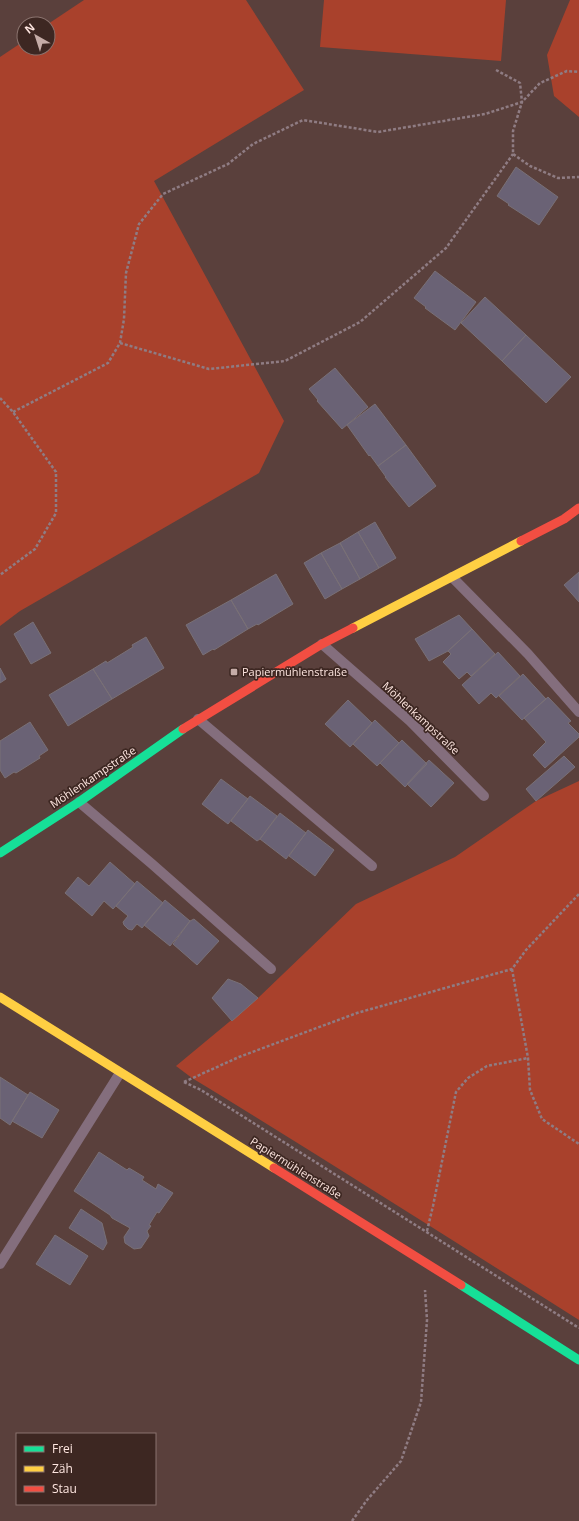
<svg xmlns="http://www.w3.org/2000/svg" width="579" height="1521" font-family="'Open Sans',sans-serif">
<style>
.green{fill:#a9412c}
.building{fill:#6a6275;stroke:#797076}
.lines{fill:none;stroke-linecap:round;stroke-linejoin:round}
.path{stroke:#8f7c83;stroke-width:2.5;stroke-dasharray:3 2;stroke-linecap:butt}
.lane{stroke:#846e7d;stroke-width:10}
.fast{stroke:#16e098;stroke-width:9}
.slow{stroke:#ffcf43;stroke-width:9}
.jam{stroke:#f24e42;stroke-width:9}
.poi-dot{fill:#c5aca7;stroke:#3d2722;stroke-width:1.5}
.labels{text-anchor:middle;stroke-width:3.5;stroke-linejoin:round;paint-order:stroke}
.poi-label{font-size:11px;fill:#fee6e0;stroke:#3d2722;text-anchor:start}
.street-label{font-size:11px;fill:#fee6e0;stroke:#3d2722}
</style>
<rect width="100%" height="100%" fill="#5a403c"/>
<!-- green -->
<path class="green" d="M84,0H246L304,90L154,181L284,421L259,473L20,611L0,626V57L24,41V48H48V24Z
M324,0H506L501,61L320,47Z
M570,0H579V117L554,96L547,55Z
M579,781V1320C450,1239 322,1157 192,1078L176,1066L258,998L356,904L455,857L536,801Z"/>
<!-- building -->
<path class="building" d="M516,167L558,197L539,225L508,205L509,204L497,196Z
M435,271L476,302L455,330L425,308L426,307L414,298Z
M485,297L526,335L502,361L461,323Z
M526,335L571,377L546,403L502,361Z
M335,368L368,407L342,429L317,401L318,400L309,389Z
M375,404L406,445L378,466L370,455L369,456L347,425Z
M406,445L436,486L409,507L385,477H386L378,466Z
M375,522L396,558L379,568L358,532Z
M358,532L379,568L360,579L340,543Z
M340,543L360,579L342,589L321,553Z
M321,553L342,589L325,599L304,563Z
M579,572V602L564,585Z
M276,574L293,604L258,625L257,624L248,629L231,600Z
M231,600L248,629L214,650L213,649L203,655L186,625Z
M459,615L472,629L448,651L429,661L415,639Z
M33,622L51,653L31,664L14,634Z
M472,629L495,654L471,676L467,672L459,679L443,662L451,654L448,651Z
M146,637L164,668L112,699L93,669L106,661L107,663L133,647L132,645Z
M498,652L520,676L496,698L491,693L479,704L462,685Z
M0,668L6,679L0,683Z
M93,669L112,699L68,726L49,695Z
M523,674L546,699L522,720L499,696Z
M548,697L571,721L568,723L579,734V737L545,768L533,755L546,742L524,718Z
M348,700L372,723L350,747L325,724Z
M375,720L399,743L377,766L353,744Z
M30,722L48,750L39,756L40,758L16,773L14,772L5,778L0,770V741Z
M402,740L427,764L405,787L380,763Z
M564,756L575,767L536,801L526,789Z
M429,760L454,783L431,807L407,784Z
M221,779L248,799L228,824L202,804Z
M250,796L277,816L260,839L257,841L231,821Z
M280,813L306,833L286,859L260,839Z
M308,830L334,850L315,876L289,856Z
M110,862L135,884L113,909L104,901L92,916L65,893L78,877L89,886Z
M137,881L163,903L142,928L137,924L132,930L128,929L124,925L123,922L128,916L116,906Z
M165,900L190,921L170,946L144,925Z
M194,919L219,941L197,965L173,944L190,921Z
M228,979L241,984L258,998L232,1021L212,998Z
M0,1077L28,1095L10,1125L0,1118Z
M30,1092L59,1110L42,1138L12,1121Z
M99,1152L127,1170L129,1168L144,1177L142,1180L156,1189L158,1184L173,1193L159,1213L157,1212L149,1225L151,1226L147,1231L149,1236L141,1248L134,1249L125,1243L124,1237L130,1228L112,1218L110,1215L74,1191Z
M81,1209L102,1223L107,1243L103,1250L69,1228Z
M55,1235L88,1256L70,1285L36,1264Z"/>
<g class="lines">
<!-- path -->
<path class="path" d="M496,70L520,83L522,102L513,131V154L530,166L558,178L579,177
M120,343L209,369L285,361L360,322L446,248L513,154
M0,398L13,412L56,472V513L35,549L0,575
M13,412L108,363L120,343L124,319L126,273L139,224L163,194L228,164L253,144L303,120L378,132L485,114L522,102L540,83L567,71L579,72
M512,969L528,1058L530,1090L542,1119L579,1144
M184,1082L201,1090L579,1328
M184,1082L239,1057L357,1013L512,969L526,950L579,894
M427,1231L433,1206L456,1092L468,1078L487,1066L528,1058
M352,1521L367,1500L401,1461L421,1402L427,1320L425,1290"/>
<!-- lane -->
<path class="lane" d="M452,577L528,654L579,712
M322,644L410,721L484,796
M198,719L372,866
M79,802L152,864L271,969
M0,1264L120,1073"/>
<!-- fast -->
<path class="fast" d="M0,853L79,802L183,729
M461,1285L579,1360"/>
<!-- slow -->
<path class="slow" d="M353,628L521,541
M0,997L274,1168"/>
<!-- jam -->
<path class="jam" d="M521,541L564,519L579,508
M183,729L322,644L353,628
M274,1168L461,1285"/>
</g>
<!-- markers -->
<rect class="poi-dot" x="230" y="668" width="8" height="8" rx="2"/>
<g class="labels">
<!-- poi labels -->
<g class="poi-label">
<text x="242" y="676">Papiermühlenstraße</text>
</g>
<!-- street labels -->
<g class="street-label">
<text transform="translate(421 718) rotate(43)" y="4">Möhlenkampstraße</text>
<text transform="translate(93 777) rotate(-34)" y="4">Möhlenkampstraße</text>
<text transform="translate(296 1168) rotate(32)" y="4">Papiermühlenstraße</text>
</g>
</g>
<!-- legend -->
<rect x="16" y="1433" width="140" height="72" fill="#3d2722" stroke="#8a736e"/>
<rect x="24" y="1446" width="20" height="6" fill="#16e098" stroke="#8a736e"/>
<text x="52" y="1453" font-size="12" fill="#fee6e0">Frei</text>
<rect x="24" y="1466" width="20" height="6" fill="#ffcf43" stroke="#8a736e"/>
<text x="52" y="1473" font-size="12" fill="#fee6e0">Zäh</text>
<rect x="24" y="1486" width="20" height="6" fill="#f24e42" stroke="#8a736e"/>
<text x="52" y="1493" font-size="12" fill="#fee6e0">Stau</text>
<!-- north arrow -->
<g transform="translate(36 36) rotate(321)"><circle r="19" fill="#3d2722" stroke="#8a736e"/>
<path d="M0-3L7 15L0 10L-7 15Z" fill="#c5aca7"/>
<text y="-6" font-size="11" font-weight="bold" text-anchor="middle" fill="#fee6e0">N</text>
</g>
</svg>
